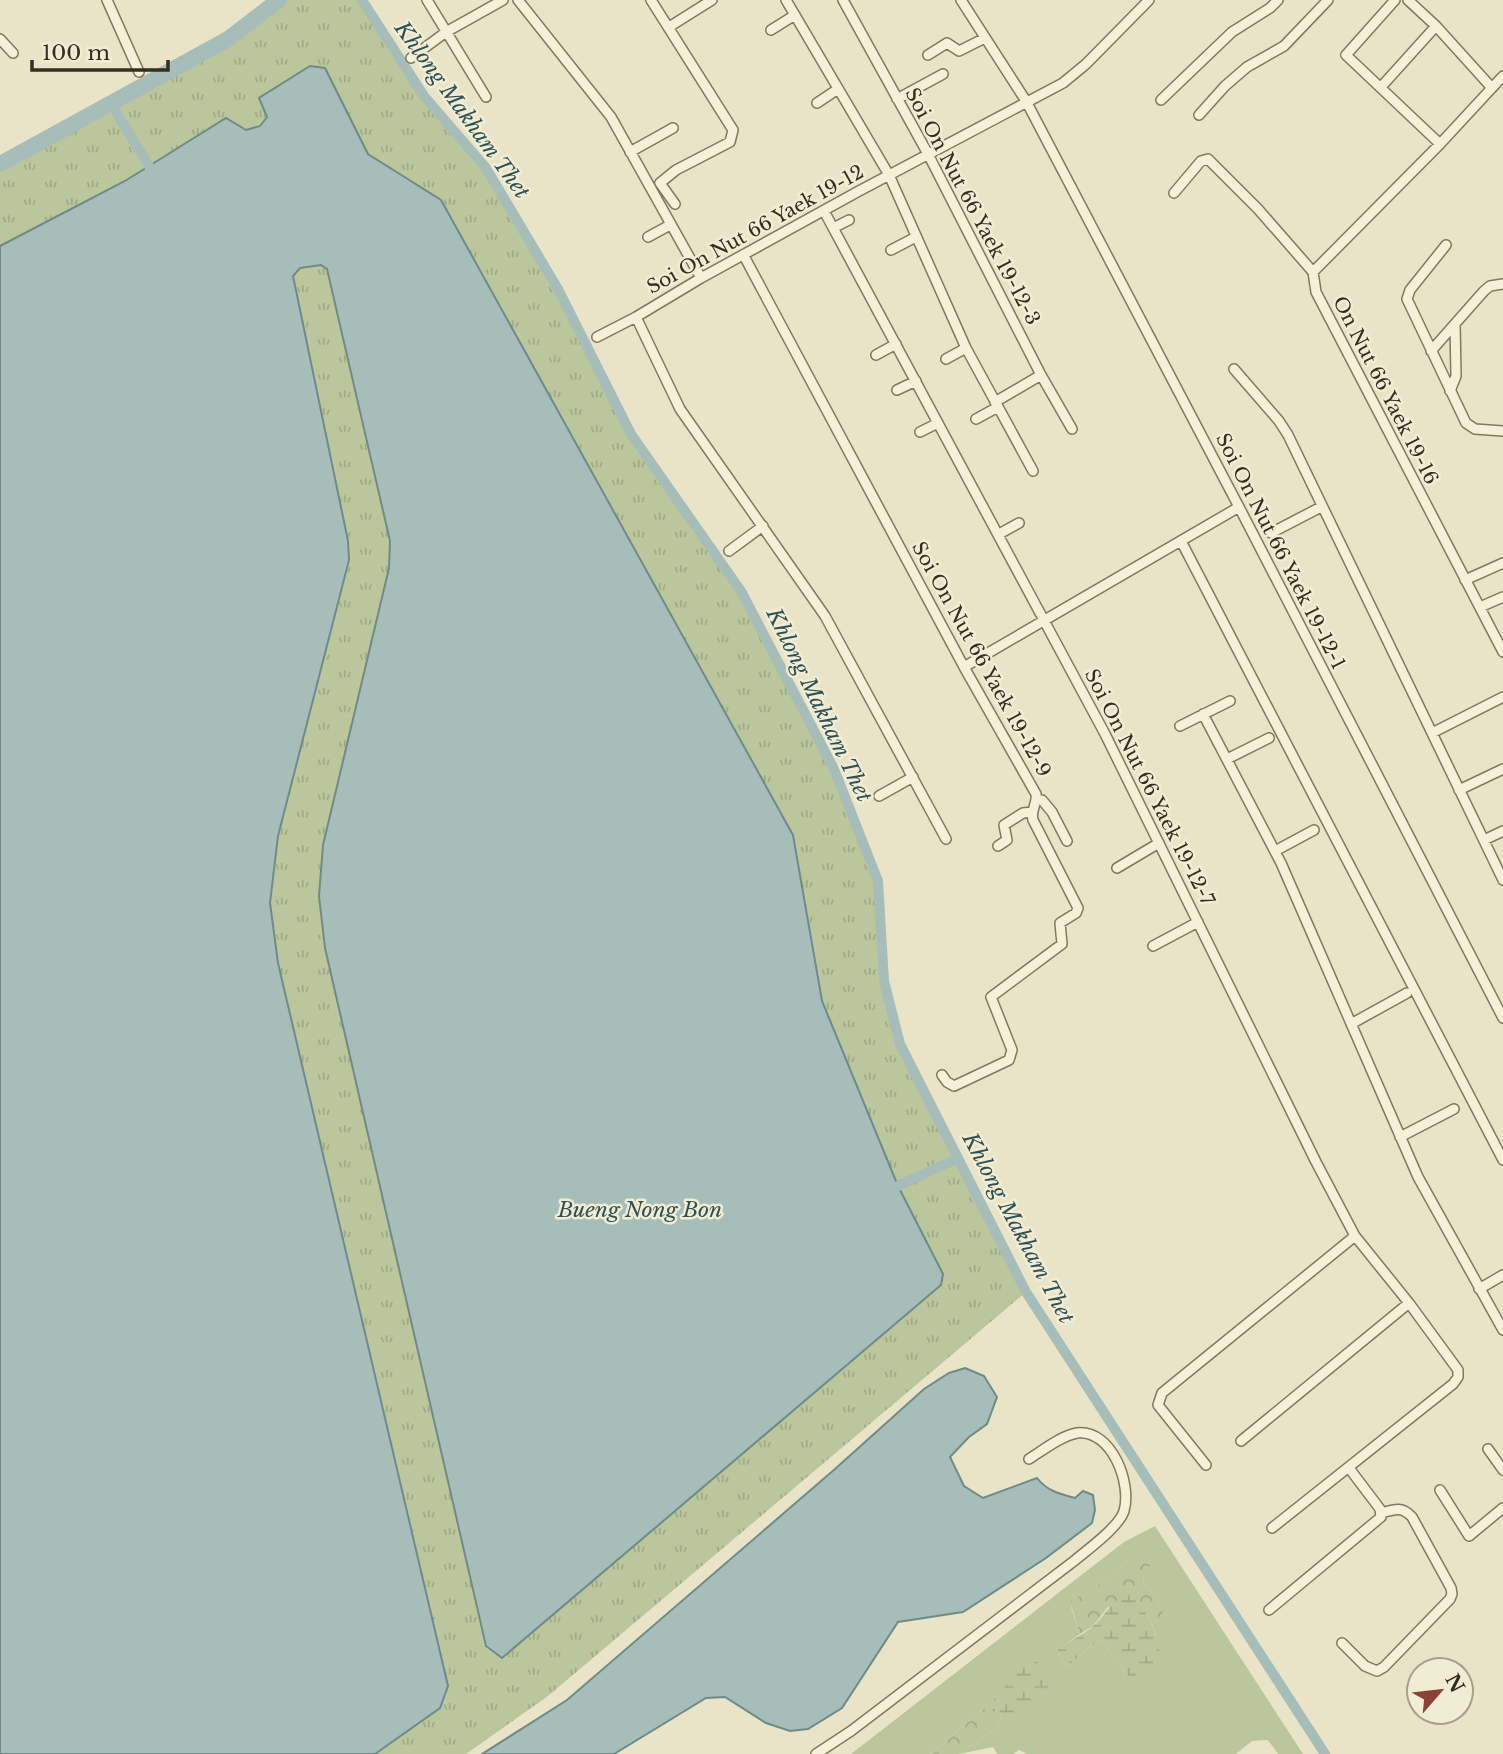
<svg xmlns="http://www.w3.org/2000/svg" width="1503" height="1754" font-family="'Libre Baskerville',serif">
<style>
.grass{fill:#bbc69c;fill-rule:evenodd}
.forest{fill:url(#forest-crowns)}
.wetland{fill:url(#wetland-marsh)}
.park{fill:url(#park-tufts)}
.water{fill:#a7bdba;stroke:#6f8b88;stroke-width:2}
.lines{fill:none;stroke-linecap:round;stroke-linejoin:round}
.canal{stroke:#a7bdba;stroke-width:10}
.river{stroke:#a7bdba;stroke-width:16}
.street-casing{stroke:#83775e;stroke-width:12}
.street{stroke:#f5f1d9;stroke-width:9}
.labels{text-anchor:middle;stroke-width:5;stroke-linejoin:round;paint-order:stroke}
.street-label{font-size:19px;fill:#352d20;stroke:#f1edd5}
.water-label{font-size:21px;font-style:italic;fill:#315053;stroke:#f1edd5}
</style>
<defs>
<pattern id="forest-crowns" width="20" height="18" patternUnits="userSpaceOnUse" patternTransform="scale(1.75)"><rect width="20" height="18" fill="#bbc69c"/><path d="M2 6a3 3 0 1 1 6 0M12 15a3 3 0 1 1 6 0" fill="none" stroke="#a1aa86"/></pattern>
<pattern id="wetland-marsh" width="20" height="14" patternUnits="userSpaceOnUse" patternTransform="scale(1.75)"><rect width="20" height="14" fill="#bbc69c"/><path d="M1 5h8M5 5V1M11 12h8M15 12V8" fill="none" stroke="#a1aa86"/></pattern>
<pattern id="park-tufts" width="24" height="20" patternUnits="userSpaceOnUse" patternTransform="scale(1.75)"><rect width="24" height="20" fill="#bbc69c"/><path d="M3 7l-1-3M5 7V3M7 7l1-3M15 17l-1-3M17 17v-4M19 17l1-3" fill="none" stroke="#a1aa86"/></pattern>
</defs>
<rect width="100%" height="100%" fill="#e9e4c7"/>
<!-- grass -->
<path class="grass" d="M1155,1526L1303,1754H1278L1268,1740L1252,1741L1236,1754H1027L1019,1750L1013,1754H997L993,1747L959,1754L997,1728L1001,1718L994,1709H983L930,1754H851L1124,1542ZM1129,1560L1144,1576L1143,1583L1160,1605L1158,1621L1152,1625L1156,1635L1130,1678L1101,1641L1091,1646L1067,1667L1057,1650L1080,1634L1071,1607Z"/>
<!-- forest -->
<path class="forest" d="M1141,1554L1150,1566V1572L1144,1576L1143,1583L1164,1610L1158,1621L1152,1625L1146,1613L1108,1607L1093,1626L1080,1634L1070,1602L1098,1585L1129,1560Z
M983,1709H995L1001,1718L997,1728L959,1754H930Z"/>
<!-- wetland -->
<path class="wetland" d="M1135,1594C1144,1610 1170,1650 1155,1666C1149,1673 1139,1676 1130,1678L1101,1641L1091,1646L1067,1667L1057,1650C1068,1642 1080,1636 1091,1628C1109,1613 1108,1599 1135,1594Z
M1036,1661L1043,1667L1052,1682C1049,1697 1022,1720 1006,1724L994,1700L995,1694C1011,1685 1018,1667 1036,1661Z"/>
<!-- park -->
<path class="park" d="M279,0H362L424,96L486,168L558,289L631,434L741,591L834,769L878,881L884,981L900,1044L1026,1292L548,1696L466,1754H0V164L228,39Z"/>
<!-- water -->
<path class="water" d="M310,66L325,68L368,154L441,200L793,835L822,1001L898,1186L943,1274L941,1285L502,1658L486,1646L325,948L319,896L323,845L389,568L390,541L327,269L321,265L300,268L293,276L348,541L349,560L278,836L270,903L278,963L448,1686L440,1708L375,1754H0V246L125,181L226,118L246,130L260,126L267,117L259,98Z
M965,1368L984,1376L997,1397L987,1424L969,1437L950,1457L964,1486L983,1498L1037,1478C1047,1491 1060,1494 1075,1498L1083,1491L1093,1495L1095,1510L1092,1523L1046,1558L963,1612L898,1622L842,1708L808,1729L790,1731L766,1723L725,1697L706,1698L614,1754H482L567,1700L835,1469L924,1389L949,1373Z"/>
<g class="lines">
<!-- canal -->
<path class="canal" d="M362,0L424,96L486,168L558,289L631,434L741,591L834,769L878,881L884,981L900,1044L1026,1292L1325,1754
M111,104L149,166
M898,1186L958,1158"/>
<!-- river -->
<path class="river" d="M0,164L228,39L279,0"/>
<defs>
<path id="street" d="M107,0L139,72
M427,0L486,97
M518,0L611,117L701,278
M651,0L733,130L730,142L676,170L660,183L675,204
M786,0L889,175L966,348L1033,471
M843,0L928,154L1041,375L1072,429
M961,0L1026,101L1239,507L1503,1018
M1395,0L1346,55L1440,144
M1408,0L1436,26
M669,27L712,0
M771,30L795,15
M0,39L13,53
M928,55L947,43L959,51L985,38
M411,58L446,32L503,0
M1503,76L1440,144L1313,272L1316,292L1503,652
M1381,87L1436,26L1492,88
M897,99L943,74
M1161,100L1232,32L1270,8L1278,0
M817,103L838,89
M1199,115L1225,86L1247,67L1284,46L1328,0
M630,152L673,128
M1174,193L1201,161L1208,159L1258,209L1313,272
M824,211L1105,734L1316,1162L1355,1236L1409,1303L1458,1370V1377L1453,1384L1272,1528
M833,228L849,220
M648,237L670,225
M1446,245L1410,290L1407,299L1466,423L1475,429L1503,431
M891,250L916,237
M744,256L964,667L1036,794C1038,803 1030,810 1033,820L1078,908L1076,913L1060,923L1062,944L991,997L1012,1050L1009,1060L954,1086L947,1082L942,1075
M597,337L636,317
M1431,351L1484,291L1490,286L1503,284
M876,355L896,344
M946,359L966,348
M1234,369L1279,421L1288,435L1503,880
M897,390L916,381
M1450,391L1456,376L1455,324
M995,402L1041,375
M976,419L998,407
M920,432L938,423
M1271,533L1321,507
M999,534L1019,523
M1181,541L1503,1160
M729,551L763,526
M1465,580L1503,563
M1480,607L1503,597
M964,667L1239,507
M1203,714L1281,863L1418,1177L1503,1330
M1180,726L1230,701
M1432,733L1503,697
M1227,759L1269,738
M1459,790L1503,769
M879,796L913,777
M1037,800H1042L1052,812L1067,841
M946,839L825,616L680,409L636,317L701,278L859,191L1063,83L1086,64L1149,0
M1484,840L1503,831
M998,846L1007,840L1004,825L1023,813L1032,812
M1275,851L1314,830
M1117,868L1159,843
M1153,946L1198,922
M1351,1024L1407,993
M1400,1137L1454,1109
M1479,1289L1503,1275
M1241,1441L1409,1303
M1488,1449L1503,1470
M1206,1465L1158,1405L1162,1393L1355,1236
M1440,1490L1469,1536L1503,1508
M1269,1610L1381,1517L1380,1509L1349,1468
M1342,1643L1365,1666L1377,1671L1384,1667L1450,1599L1452,1594L1451,1588L1412,1517C1402,1506 1395,1509 1381,1513
M816,1754L851,1731L1074,1561C1087,1550 1119,1527 1124,1511C1132,1484 1112,1429 1077,1433C1061,1436 1043,1450 1029,1459"/>
</defs>
<!-- street casing -->
<use href="#street" class="street-casing"/>
<!-- street -->
<use href="#street" class="street"/>
</g>
<g class="labels">
<!-- street labels -->
<g class="street-label">
<text transform="translate(973 206) rotate(62)" y="7">Soi On Nut 66 Yaek 19-12-3</text>
<text transform="translate(755 229) rotate(-29)" y="7">Soi On Nut 66 Yaek 19-12</text>
<text transform="translate(1386 390) rotate(63)" y="7">On Nut 66 Yaek 19-16</text>
<text transform="translate(1281 551) rotate(63)" y="7">Soi On Nut 66 Yaek 19-12-1</text>
<text transform="translate(982 659) rotate(61)" y="7">Soi On Nut 66 Yaek 19-12-9</text>
<text transform="translate(1150 787) rotate(63)" y="7">Soi On Nut 66 Yaek 19-12-7</text>
</g>
<!-- water labels -->
<g class="water-label">
<text transform="translate(462 110) rotate(54)" y="7">Khlong Makham Thet</text>
<text transform="translate(819 705) rotate(64)" y="7">Khlong Makham Thet</text>
<text x="640" y="1217">Bueng Nong Bon</text>
<text transform="translate(1018 1228) rotate(62)" y="7">Khlong Makham Thet</text>
</g>
</g>
<!-- north arrow -->
<g transform="translate(1440 1691) rotate(62)"><circle r="33" fill="#f1edd5" stroke="#a6a08d" stroke-width="2"/>
<path d="M0-5L12 26L0 18L-12 26Z" fill="#8b4135"/>
<text y="-10" font-size="19" font-weight="bold" text-anchor="middle" fill="#352d20">N</text>
</g>
<!-- scale -->
<path d="M32 60v10h136v-10" fill="none" stroke="#352d20" stroke-width="3.5"/>
<text x="42" y="60" font-size="21" fill="#352d20" stroke="#f1edd5" stroke-width="5" paint-order="stroke">100 m</text>
</svg>
